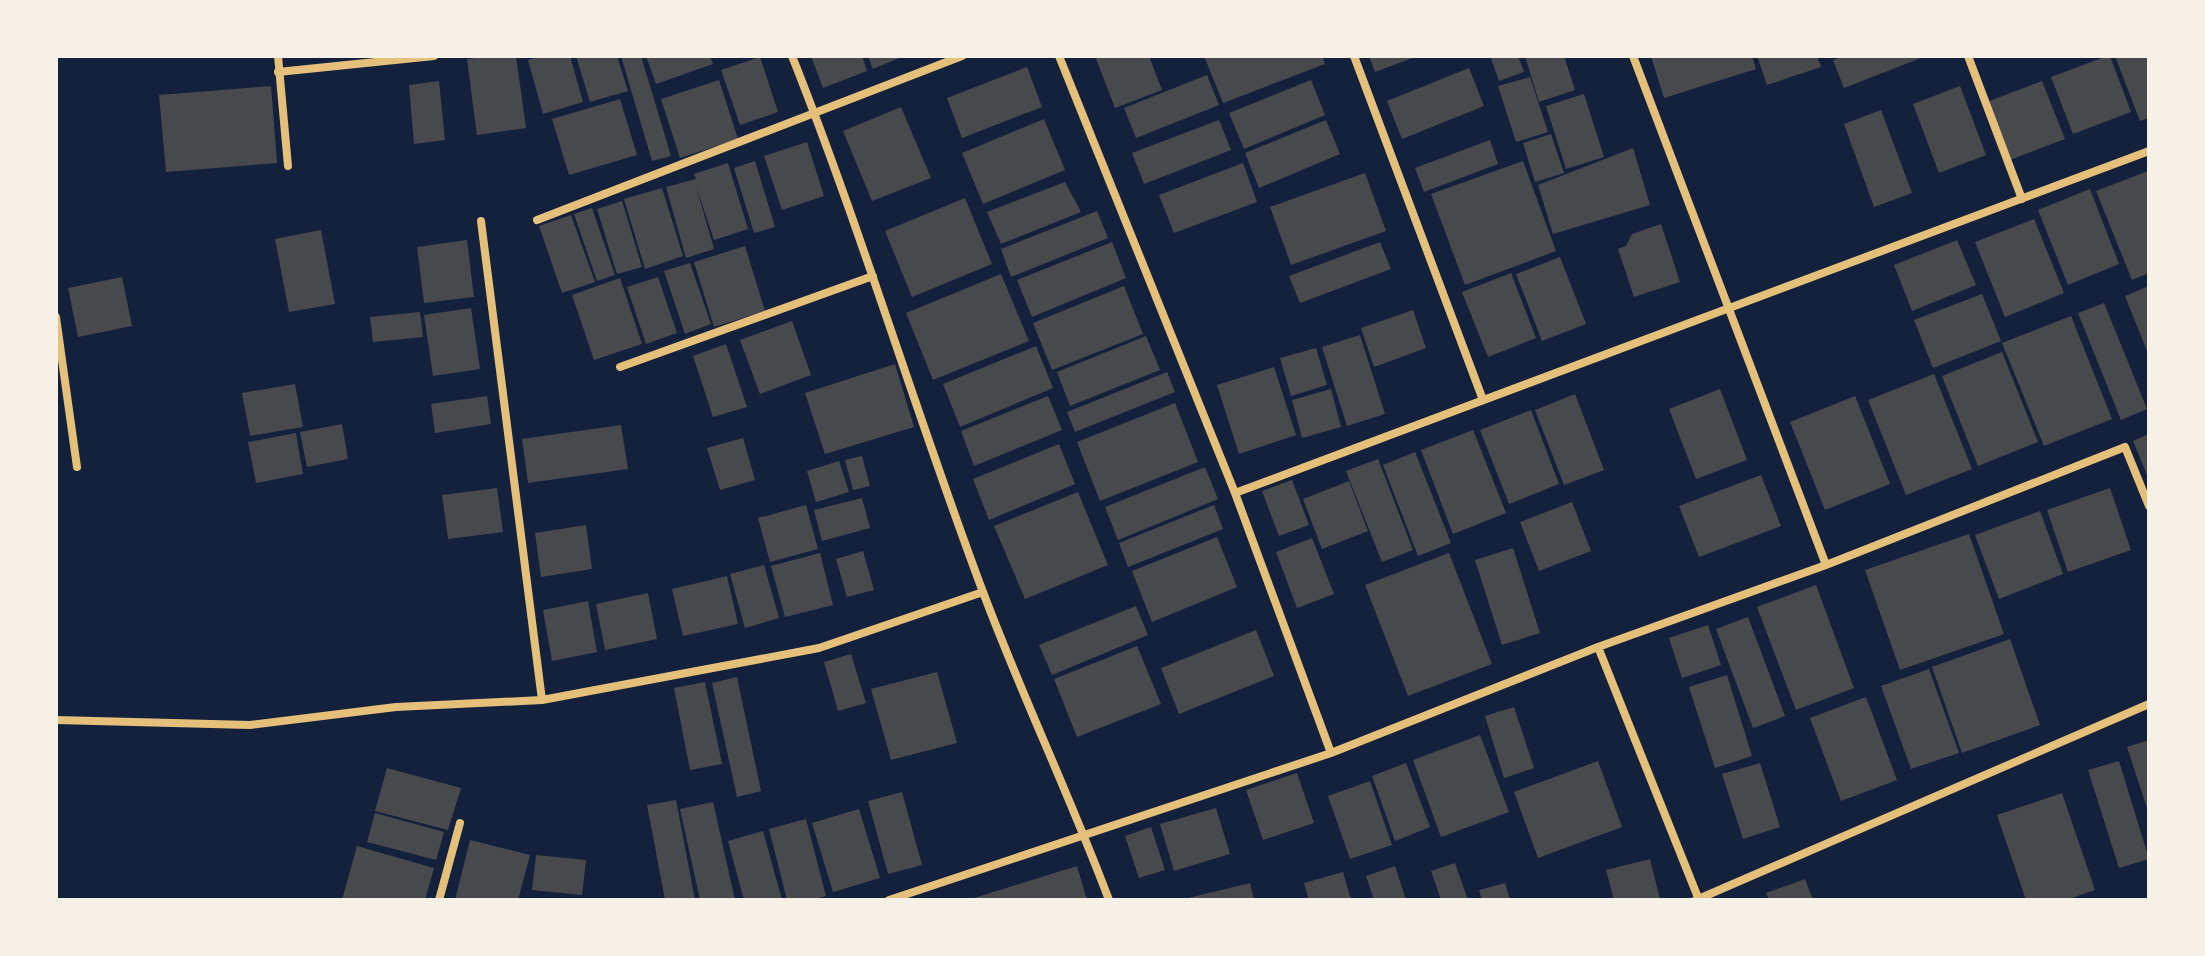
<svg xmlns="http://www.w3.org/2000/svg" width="2205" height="956" font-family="Commissioner,sans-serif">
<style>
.building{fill:#48494c}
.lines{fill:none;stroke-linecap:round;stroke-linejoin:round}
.minor{stroke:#e5c07b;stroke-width:8}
</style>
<rect width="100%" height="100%" fill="#14213d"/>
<!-- building -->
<path class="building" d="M494,56H516L526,128L477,135L467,59Z
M541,56H570L583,102L543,114L528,60Z
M576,56H617L628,91L590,102Z
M621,56H641L671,156L652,161Z
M646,56H710L713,64L656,84Z
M811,56H862L867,71L823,88Z
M868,56H904L873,69Z
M1095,56H1149L1162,90L1115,108Z
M1204,56H1322L1325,64L1223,103Z
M1369,56H1418L1375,72Z
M1490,56H1518L1524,72L1499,81Z
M1525,56H1564L1575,90L1539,102Z
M1651,56H1752L1756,69L1664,98Z
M1757,56H1817L1821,67L1767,85Z
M1844,56H1926L1844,88L1833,60Z
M2107,56H2110L2131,112L2073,134L2051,77Z
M2115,56H2149V118L2140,121Z
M760,57L778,112L740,125L721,70Z
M1027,67L1042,107L962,138L947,98Z
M1469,68L1484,106L1402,139L1387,101Z
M1207,75L1219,105L1136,138L1124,108Z
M1530,77L1548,132L1516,142L1498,86Z
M719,80L738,139L680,158L661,99Z
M1311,80L1325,115L1244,149L1229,113Z
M439,81L445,140L414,144L409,85Z
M2042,81L2065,139L2010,160L1987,102Z
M271,86L277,163L166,172L159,95Z
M1960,86L1986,155L1939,173L1913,104Z
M1584,94L1604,157L1566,169L1546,106Z
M620,99L637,155L569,175L552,119Z
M901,107L931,178L872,201L843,131Z
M1881,110L1912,193L1874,207L1844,124Z
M1044,119L1065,170L983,204L962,153Z
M1219,120L1231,150L1144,184L1132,153Z
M1326,120L1340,154L1259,188L1245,153Z
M1551,134L1564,173L1535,182L1523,143Z
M1490,140L1498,164L1424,192L1415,168Z
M807,142L824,196L782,210L764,156Z
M1633,148L1650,205L1553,234L1538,185Z
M755,161L775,227L754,233L734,168Z
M1523,161L1556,251L1465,285L1431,194Z
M728,163L748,229L714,240L696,186L714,249L686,258L666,187L696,179L694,174Z
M1243,163L1257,202L1174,233L1159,195Z
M2148,171L2149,273L2132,280L2096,191Z
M1365,173L1386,231L1291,265L1270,207Z
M1065,182L1081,212L1001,244L987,212Z
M662,188L683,256L645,269L624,199Z
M2090,189L2119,264L2068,285L2038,210Z
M965,198L992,264L912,297L885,231Z
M622,201L642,267L617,274L597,209Z
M592,208L615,275L597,281L574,214Z
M1097,211L1108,238L1011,277L1001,249Z
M571,215L595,282L562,293L539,226Z
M2034,219L2064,293L2005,317L1975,242Z
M1661,224L1680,282L1634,297L1618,249L1626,246L1632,234Z
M321,230L335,304L289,312L275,239Z
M467,240L474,297L424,303L417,247Z
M1957,240L1976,285L1912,311L1894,265Z
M1112,242L1126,278L1032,317L1017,280Z
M1380,242L1391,269L1300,303L1289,276Z
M745,246L765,311L714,327L694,262Z
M1560,257L1586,324L1542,341L1516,274Z
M690,263L711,324L685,334L664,271Z
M1511,273L1536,338L1488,357L1462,292Z
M1001,274L1029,341L933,380L906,313Z
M122,277L132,326L78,337L68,288Z
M658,277L677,333L646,344L627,287Z
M620,278L642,344L594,360L572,295Z
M1124,286L1143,334L1052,370L1033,323Z
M2149,286V356L2125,296Z
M1982,294L2001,341L1933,368L1914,320Z
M2104,303L2147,409L2121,420L2078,313Z
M471,308L480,369L433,376L424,315Z
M1413,310L1426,348L1374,367L1361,328Z
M420,312L423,337L373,342L370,317Z
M2071,316L2112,419L2044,446L2002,343Z
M792,321L811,375L760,394L740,340Z
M1360,335L1385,414L1347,426L1322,347Z
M1146,336L1160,370L1070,406L1057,372Z
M726,344L747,407L713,417L693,356Z
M1036,346L1053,388L960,427L943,384Z
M1316,348L1327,385L1291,396L1280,358Z
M2002,352L2038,442L1978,466L1942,376Z
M895,364L914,427L825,454L805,393Z
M1274,367L1296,435L1239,454L1217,385Z
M1167,372L1175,392L1075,432L1067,412Z
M1934,374L1972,469L1906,495L1868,400Z
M295,384L303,427L250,436L242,393Z
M1331,389L1341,427L1302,438L1292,400Z
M1720,389L1747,460L1696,479L1669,409Z
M1575,394L1604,470L1564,485L1535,410Z
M487,396L491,424L435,433L431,404Z
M1048,396L1062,430L974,466L961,431Z
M1855,396L1890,484L1825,510L1790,422Z
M1175,403L1198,462L1100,501L1077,442Z
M1531,410L1559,484L1509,504L1480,430Z
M342,424L348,459L307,467L300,432Z
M621,425L628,469L528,483L522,439Z
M1473,430L1506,513L1453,534L1421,450Z
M296,433L303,474L256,483L248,442Z
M2149,434V480L2133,441Z
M743,438L755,480L720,490L707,448Z
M1059,444L1075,484L989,520L973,479Z
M1415,452L1451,543L1418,556L1383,465Z
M862,456L870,486L853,490L845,460Z
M1378,459L1413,550L1382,562L1346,471Z
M839,461L849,492L816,502L807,471Z
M1205,467L1218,499L1118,540L1105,507Z
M1761,475L1781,526L1699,557L1679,506Z
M1292,480L1309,525L1279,536L1262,491Z
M1349,481L1368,531L1322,549L1303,499Z
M497,488L503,532L448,539L442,495Z
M2110,488L2131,550L2068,572L2047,510Z
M1078,492L1108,565L1025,599L994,526Z
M862,498L870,528L822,541L814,510Z
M1572,502L1591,551L1539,571L1520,522Z
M806,505L818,549L770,562L758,518Z
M1214,505L1223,529L1128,567L1119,543Z
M2040,511L2063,574L1999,599L1975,535Z
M586,525L592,569L541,577L535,533Z
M1969,534L2004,634L1900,670L1865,570Z
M1217,537L1237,587L1152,622L1132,571Z
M1312,538L1334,594L1297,608L1276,552Z
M1513,548L1540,633L1502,645L1475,560Z
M863,551L874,590L847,597L836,559Z
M820,553L833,605L785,617L771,566Z
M1449,553L1492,664L1408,696L1365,585Z
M764,565L779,618L745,628L730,574Z
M727,576L738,624L683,636L672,589Z
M1816,585L1854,688L1796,710L1757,607Z
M648,593L657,639L605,650L596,604Z
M588,601L597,652L552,661L543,610Z
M1136,606L1148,635L1052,675L1039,645Z
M1748,617L1785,716L1753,728L1716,629Z
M1708,625L1721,665L1682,678L1669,638Z
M1256,630L1274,676L1179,714L1161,668Z
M2010,639L2040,725L1962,753L1932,667Z
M1137,646L1161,704L1077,737L1054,679Z
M851,654L866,703L838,711L824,662Z
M1929,669L1959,753L1911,769L1881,686Z
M937,672L957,743L891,760L871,689Z
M1727,675L1752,756L1715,768L1689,687Z
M737,677L761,791L737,797L712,683Z
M705,682L722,764L690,770L674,688Z
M1866,697L1897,780L1841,801L1810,718Z
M1514,707L1534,768L1504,778L1485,716Z
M1480,735L1509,812L1441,837L1413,760Z
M2149,740V811H2148L2127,747Z
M1598,761L1622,827L1538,858L1514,792Z
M2119,761L2149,859L2119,868L2088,770Z
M1406,763L1430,827L1395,841L1372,776Z
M1760,763L1780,827L1743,839L1722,774Z
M387,768L461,788L448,830L375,811Z
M1297,773L1314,823L1263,840L1246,790Z
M1370,781L1392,845L1350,859L1328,796Z
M902,792L922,865L888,874L868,801Z
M2062,793L2095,890L2066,900H2026L1997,815Z
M676,800L695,900H665L647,805Z
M713,802L735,900H700L680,809Z
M1216,808L1230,854L1174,871L1160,824Z
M859,809L880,878L833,892L812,823Z
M375,813L444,832L436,860L367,842Z
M806,819L826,896L811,900H787L769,829Z
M1151,827L1165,870L1139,878L1125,836Z
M763,831L782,900H744L728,841Z
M470,840L530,855L518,900H455Z
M357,846L434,868L425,900H342Z
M536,855L586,860L582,895L532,890Z
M1650,859L1660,899L1614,900L1606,870Z
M1455,863L1468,900H1441L1431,871Z
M1077,866L1087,900H971V899Z
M1395,866L1406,900H1374L1366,876Z
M1343,872L1351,900H1309L1304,883Z
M1805,879L1813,900H1769L1766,893Z
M1250,883L1254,900H1184V899Z
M1505,883L1510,900H1482L1479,890Z"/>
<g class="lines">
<!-- minor -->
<path class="minor" d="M278,56L288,166
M792,56C862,232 916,414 983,592C1022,696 1070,796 1109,900
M1059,56L1235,493L1331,753
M1354,56L1483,400
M1633,56L1826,565
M1968,56L2022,199
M278,72L434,56
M537,220L962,56
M481,221L542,700
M56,317L77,467
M620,367L873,276
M1235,493L2149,151
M1598,647L1699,900
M56,720L250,725L396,707L542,700L819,648L983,592
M439,900L460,823
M889,900L1331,753L1598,647L1826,565L2125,447L2149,506
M1696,900L2149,704"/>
</g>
<!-- border -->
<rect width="2205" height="956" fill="none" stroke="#f6f1e7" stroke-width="116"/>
</svg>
